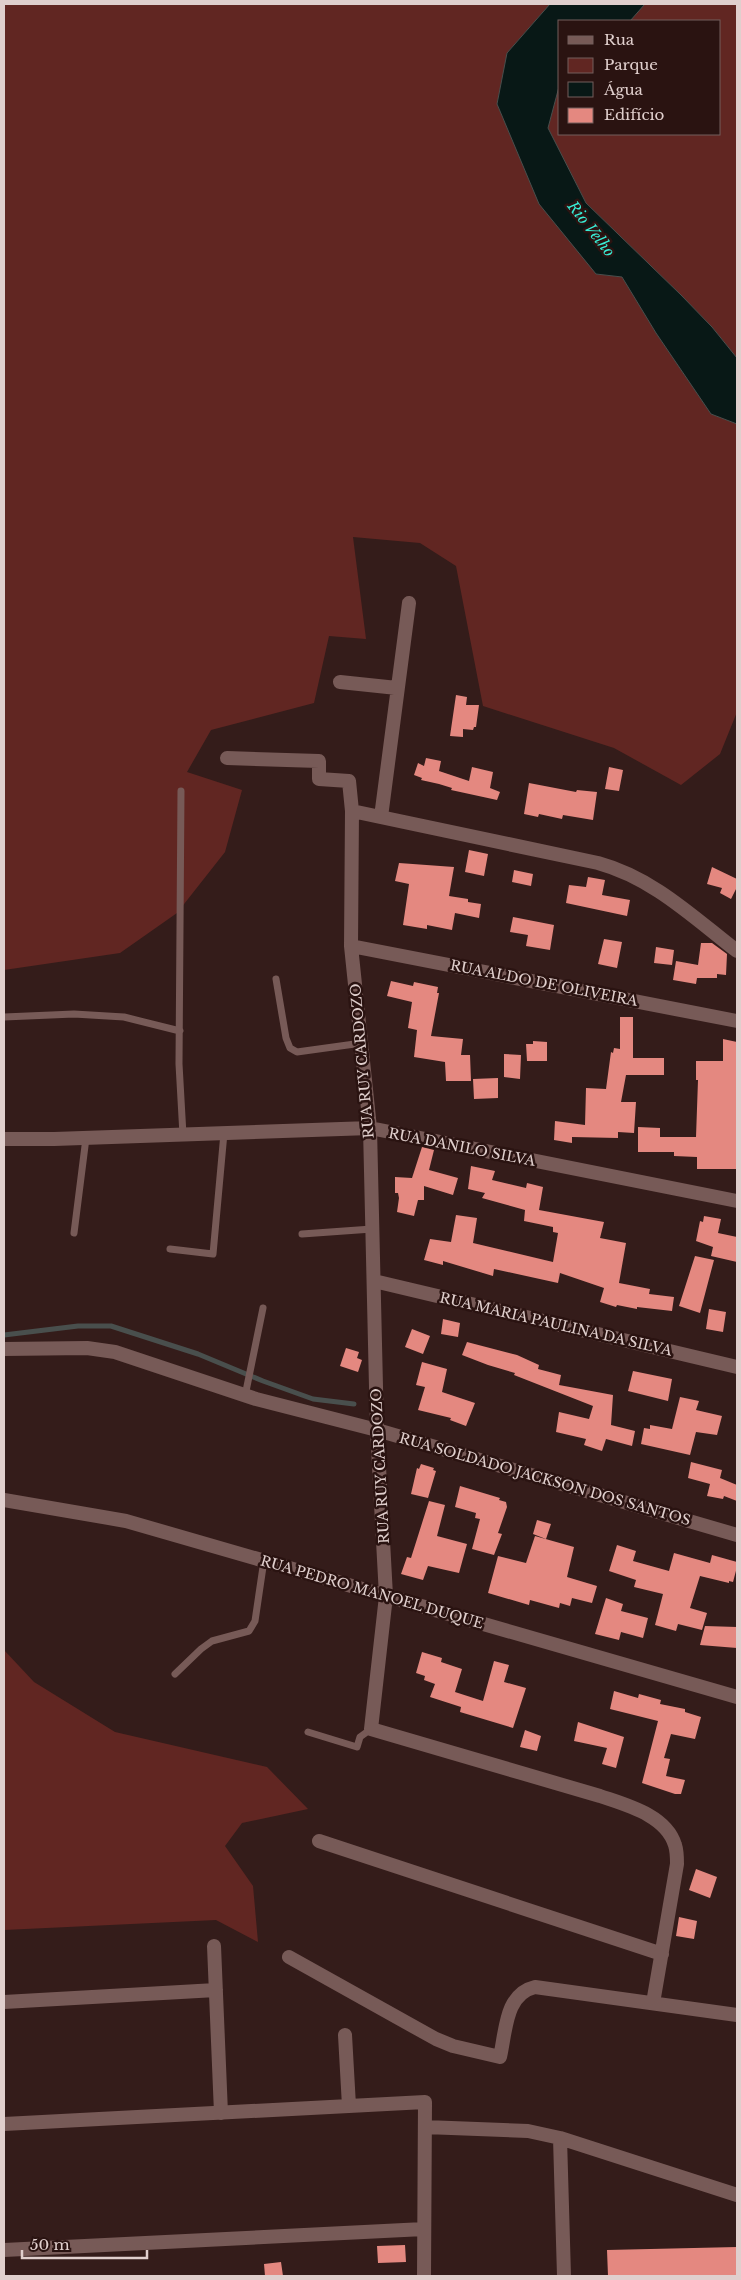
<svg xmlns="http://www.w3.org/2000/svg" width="741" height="2280" font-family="'Libre Baskerville',serif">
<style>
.green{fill:#612622}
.water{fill:#081816;stroke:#494f4d}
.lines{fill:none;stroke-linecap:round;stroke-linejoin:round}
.stream{stroke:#494f4d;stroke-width:5}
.building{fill:#e48880}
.service{stroke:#775a57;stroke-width:7}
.minor{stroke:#775a57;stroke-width:14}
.labels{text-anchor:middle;stroke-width:5;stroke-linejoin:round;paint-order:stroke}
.street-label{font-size:14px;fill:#e0cfcd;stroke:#2a1311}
.water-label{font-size:15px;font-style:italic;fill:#38eed7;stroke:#2a1311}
</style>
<rect width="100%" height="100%" fill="#341c1a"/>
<!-- green -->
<path class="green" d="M4,4H550L507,53L497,104L513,141L596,274L622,277L656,333L711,414L737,424V712L720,754L681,785L614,748L483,706L456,566L420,543L353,537L366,639L329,636L314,703L211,730L187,772L242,790L225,852L177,913L120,953L4,970Z
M645,4H737V358L712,327L681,295L586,203L548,128L560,83V134H720V21H630Z
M4,1650L34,1682L115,1732L267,1767L308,1809L242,1823L225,1846L253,1886L258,1942L216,1920L4,1930Z"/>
<!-- water -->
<path class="water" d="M550,4H645L630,21H560V83L548,128L586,203L681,295L712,327L737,358V424L711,414L656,333L622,277L596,274L539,204L497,104L507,53Z"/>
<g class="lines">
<!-- stream -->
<path class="stream" d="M4,1335L78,1326H111L198,1354L263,1381L313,1399L354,1404"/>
</g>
<!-- building -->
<path class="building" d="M456,695L467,697L466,705H479L476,727H474L473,730L463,729V737L450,736Z
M426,758L441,761L439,771L469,781L472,767L493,772L490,788L500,792L497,800L451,790L452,788L439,784L421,780L422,778L414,775L418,763L424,766Z
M609,767L623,770L619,791L605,789Z
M529,783L576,792L577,790L597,792L593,820L563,815L562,819L539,814L538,817L524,814Z
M469,850L488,854L484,876L465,872Z
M399,863L454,867L449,896L468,899V902L481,904L479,918L455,913L452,930L427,925V929L403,925L409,884L395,881Z
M712,867L737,879V887L731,899L720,893L722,888L707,884Z
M514,870L533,874L531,886L512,882Z
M588,877L605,880L602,895L630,900L627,916L566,903L569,885L586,887Z
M513,917L554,925L550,950L526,946L528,935L510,932Z
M604,939L622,942L617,968L598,964Z
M701,943H712L727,954L726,975L717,974V978H697L696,984L673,980L676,961L698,965Z
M656,947L674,950L672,965L654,963Z
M391,981L413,986L414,982L438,987L437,993H439L431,1036L463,1039L461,1055H470L471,1081H446L445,1062L414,1057L417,1030L408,1028L412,1002L387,996Z
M620,1017H633V1058H664V1075H626L621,1102H636L634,1133L618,1132V1138L572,1137V1143L554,1140L555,1121L585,1125L586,1088L606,1089L611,1052L613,1053L614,1048L620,1049Z
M723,1039L737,1042V1169H697V1157L674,1156V1152H638V1127L660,1128V1137H696L698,1080H696V1061H723Z
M533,1041L547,1042V1061H527L526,1044H533Z
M504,1054L521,1055L520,1079L504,1077Z
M498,1078V1098L474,1099L473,1079Z
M422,1147L434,1150L429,1170L458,1178L453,1195L424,1186V1200H418L414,1216L397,1212L399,1198L398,1193H395V1177L412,1178Z
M471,1166L495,1171L492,1180L526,1188L527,1183L543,1187L539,1210L604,1222L600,1238L626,1243L619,1283L650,1289L649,1294L674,1297L672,1311L637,1307V1309L617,1305L616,1307L600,1302L604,1288L560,1273L558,1283L494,1269L493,1276L443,1261V1265L424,1260L430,1239L451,1242L456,1215L477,1218L473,1243L553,1262L558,1233L553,1232V1227L524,1221L525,1210L482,1198L485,1193L468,1189Z
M704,1216L721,1219L718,1233L737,1237V1262L711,1256L713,1247L696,1241L700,1221L703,1222Z
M695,1256L714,1260L700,1313L679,1306Z
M709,1309L726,1312L723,1332L706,1329Z
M443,1319L460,1323L458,1337L441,1334Z
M412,1329L430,1336L423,1354L405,1347Z
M467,1342L517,1355L539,1365L538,1369L561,1375L559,1385L613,1395L611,1425L635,1431L632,1446L606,1439L602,1451L584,1445L586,1439L556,1432L559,1412L589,1419L593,1406L514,1375L515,1373L488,1365L462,1355Z
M346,1348L359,1352L357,1358L362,1360L358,1372L340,1366Z
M422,1362L447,1369L442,1392L475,1403L466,1426L450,1420L451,1418L418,1410L425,1387L416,1385Z
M633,1371L672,1379L668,1401L628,1391Z
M680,1397L699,1401L696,1410L722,1416L717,1435L696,1432L690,1455L641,1444L644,1428L650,1429V1425L672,1429Z
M691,1462L722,1470L720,1478L737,1485V1501L724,1496L723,1499L707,1496L710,1484L688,1478Z
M421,1464L434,1468L433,1470L436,1471L428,1498L411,1494L417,1468L419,1469Z
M460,1486L500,1498L499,1500L506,1502L507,1507L498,1533L502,1534L494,1555L472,1549L480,1519L475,1518L476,1513L455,1507Z
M429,1501L445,1505L437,1536L467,1544L459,1573L428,1566L423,1580L401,1574L407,1557L411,1558Z
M537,1520L551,1524L546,1539L533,1534Z
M535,1536L574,1547L567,1577L597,1586L592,1603L572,1598L570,1606L560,1603L559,1608L530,1600L529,1605L488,1593L498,1556L526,1563Z
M617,1545L636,1551L633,1561L669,1571L674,1553L710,1563L712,1555L737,1562V1567L733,1582L729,1581V1583L700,1576L690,1608L707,1613L702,1630L678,1624L676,1631L655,1625L663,1594L634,1587L636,1580L609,1571Z
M606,1598L623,1604L621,1611L648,1618L643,1638L621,1632L619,1640L595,1634Z
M705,1626L737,1627V1648L700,1645Z
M422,1652L442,1658L441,1662L462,1669L455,1692L483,1701L494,1661L509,1665L504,1682L526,1688L513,1728L460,1712L461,1707L430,1697L435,1684L424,1680L425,1676L416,1673Z
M614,1691L638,1698L639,1694L661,1700L660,1704L685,1709V1712L701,1717L695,1739L671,1734L664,1758L670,1759L666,1776L685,1780L681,1794H675L642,1783L658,1721L610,1709Z
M578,1722L624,1737L616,1768L602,1764L607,1748L574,1741Z
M525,1730L541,1736L537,1751L520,1747Z
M696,1869L717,1877L710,1898L689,1890Z
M679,1917L697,1921L694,1939L676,1936Z
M405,2245L406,2262L378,2263L377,2246Z
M737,2247V2276H608L607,2250Z
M281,2262L283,2276H265L264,2264Z"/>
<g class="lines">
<!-- service -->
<path class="service" d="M181,791L179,1064L183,1135
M276,979L286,1038L290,1048L297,1052L362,1043
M4,1017L74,1014L124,1017L180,1031
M74,1233L86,1138
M302,1234L372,1229
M170,1249L213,1254L224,1133
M245,1396L263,1308
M175,1674L201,1649L212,1641L249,1631L255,1621L264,1560
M308,1732L357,1747L360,1737L371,1729"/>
<!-- minor -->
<path class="minor" d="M340,682L397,688
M227,758L319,761V779L349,781L352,811
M381,817L409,603
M351,946L737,1021
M4,1139H54L370,1128L737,1201
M374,1281L737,1367
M4,1349L87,1348L115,1352L256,1399L377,1430L737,1535
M4,1500L126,1521L737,1697
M319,1841L662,1954
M214,1946L221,2113
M289,1957L436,2039L453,2046L500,2057C506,2031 505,1994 535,1987L737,2015
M4,2002L216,1990
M653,2003L677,1864C677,1858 677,1851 675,1845C666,1815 626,1805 600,1796L371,1729L386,1596L377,1430L370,1128L351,946L352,811L598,863C653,878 693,917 737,951
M345,2035L349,2106
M4,2124L425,2102L424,2276
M425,2127L528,2131L560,2138L737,2195
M560,2138L564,2276
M4,2250L424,2229"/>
</g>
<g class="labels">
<!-- street labels -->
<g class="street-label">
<text transform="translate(544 983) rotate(11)" y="5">RUA ALDO DE OLIVEIRA</text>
<text transform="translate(362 1061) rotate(-95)" y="5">RUA RUY CARDOZO</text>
<text transform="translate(462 1147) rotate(11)" y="5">RUA DANILO SILVA</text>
<text transform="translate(556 1324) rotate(13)" y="5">RUA MARIA PAULINA DA SILVA</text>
<text transform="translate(380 1466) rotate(-93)" y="5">RUA RUY CARDOZO</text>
<text transform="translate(545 1479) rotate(16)" y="5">RUA SOLDADO JACKSON DOS SANTOS</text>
<text transform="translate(372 1592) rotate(16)" y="5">RUA PEDRO MANOEL DUQUE</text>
</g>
<!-- water labels -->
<g class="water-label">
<text transform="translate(591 229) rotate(52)" y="5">Rio Velho</text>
</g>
</g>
<!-- border -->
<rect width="741" height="2280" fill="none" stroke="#e0cfcd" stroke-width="10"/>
<!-- legend -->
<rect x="558" y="20" width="162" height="115" fill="#2a1311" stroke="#735e5c"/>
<rect x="568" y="36" width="25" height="8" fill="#775a57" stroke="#735e5c"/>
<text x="604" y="45" font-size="15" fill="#e0cfcd">Rua</text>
<rect x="568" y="58" width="25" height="15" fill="#612622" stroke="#735e5c"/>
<text x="604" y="70" font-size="15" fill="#e0cfcd">Parque</text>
<rect x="568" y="82" width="25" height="15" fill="#081816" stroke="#735e5c"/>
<text x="604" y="95" font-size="15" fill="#e0cfcd">Água</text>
<rect x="568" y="108" width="25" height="15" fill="#e48880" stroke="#735e5c"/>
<text x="604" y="120" font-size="15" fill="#e0cfcd">Edifício</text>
<!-- scale -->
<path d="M22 2250v8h125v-8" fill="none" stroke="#e0cfcd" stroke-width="2.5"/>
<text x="30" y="2250" font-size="15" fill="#e0cfcd" stroke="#2a1311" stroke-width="4" paint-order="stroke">50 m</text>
</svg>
